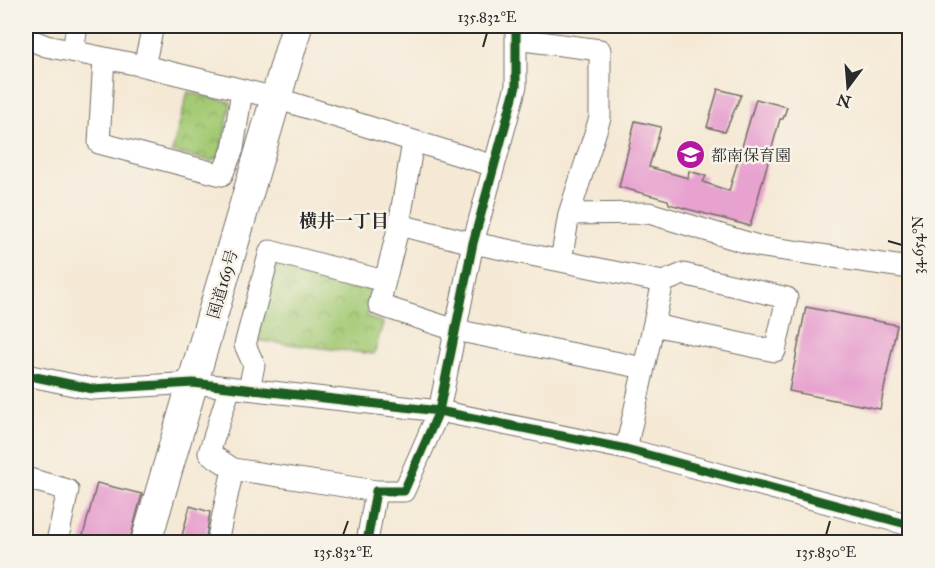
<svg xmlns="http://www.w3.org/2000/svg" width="935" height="568" font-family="'IM FELL Great Primer','Noto Serif JP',serif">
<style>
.park{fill:url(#park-crowns);stroke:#687a50;stroke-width:1.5}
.building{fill:#e7a2cf}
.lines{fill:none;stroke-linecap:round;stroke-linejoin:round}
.minor-casing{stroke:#726e66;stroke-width:23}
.highway-casing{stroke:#726e66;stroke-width:32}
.minor{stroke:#fff;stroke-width:21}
.highway{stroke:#fff;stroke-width:30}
.cycleway-casing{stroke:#f7f3e8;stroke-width:13}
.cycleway{stroke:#1b5e20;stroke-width:9}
.ticks{fill:none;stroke:#2b2b2b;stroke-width:2}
.labels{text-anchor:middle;stroke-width:5;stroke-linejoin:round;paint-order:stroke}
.poi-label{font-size:16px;fill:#2b2b2b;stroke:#f7f3e8;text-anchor:start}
.street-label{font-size:16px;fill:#2b2b2b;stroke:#f7f3e8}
.neighbourhood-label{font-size:18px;font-weight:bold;fill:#2b2b2b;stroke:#f7f3e8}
.neatline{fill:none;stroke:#2b2b2b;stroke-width:2}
.ticks-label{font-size:15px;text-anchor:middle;fill:#2b2b2b}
</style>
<defs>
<pattern id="park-crowns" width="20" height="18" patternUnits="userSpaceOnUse" patternTransform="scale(1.5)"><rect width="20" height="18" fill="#a4ca75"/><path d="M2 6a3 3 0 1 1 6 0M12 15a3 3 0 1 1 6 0" fill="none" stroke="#86a460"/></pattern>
</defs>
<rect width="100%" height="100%" fill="#f7f3e8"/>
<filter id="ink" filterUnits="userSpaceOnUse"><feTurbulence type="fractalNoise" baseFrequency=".0167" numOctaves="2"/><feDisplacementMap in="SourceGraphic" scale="12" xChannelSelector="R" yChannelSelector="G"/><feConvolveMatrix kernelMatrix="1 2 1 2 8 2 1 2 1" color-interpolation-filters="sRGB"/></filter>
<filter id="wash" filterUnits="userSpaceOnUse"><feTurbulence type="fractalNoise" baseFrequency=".008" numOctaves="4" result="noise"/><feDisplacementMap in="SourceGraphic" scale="24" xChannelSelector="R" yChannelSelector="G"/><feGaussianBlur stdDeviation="1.35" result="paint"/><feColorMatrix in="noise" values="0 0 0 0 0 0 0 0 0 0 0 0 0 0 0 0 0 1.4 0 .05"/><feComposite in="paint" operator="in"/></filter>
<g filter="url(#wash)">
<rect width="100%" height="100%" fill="#f5e9d5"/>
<!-- park -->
<path class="park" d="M188,92L231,102L220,156L211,161L172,152Z
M277,263L372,290L367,317L383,323L374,354L255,340Z"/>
<g id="blocks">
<!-- building -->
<path class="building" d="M718,89L741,95L725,132L707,127Z
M756,99L787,107L783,119H780L750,226L669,204L668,200L619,187L635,121L661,127L649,167L688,178L689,171L706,176L703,182L729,191Z
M806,307L897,325L880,409L789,391Z
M97,483L142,494L129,543H81Z
M190,506L210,512L205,543H180Z"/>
</g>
</g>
<g filter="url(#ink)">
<use href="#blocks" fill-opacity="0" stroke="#726e66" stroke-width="1.5"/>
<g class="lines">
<defs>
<path id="minor" d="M26,38L46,46L144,66L276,98L494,166
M516,39L600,50V118L569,214L561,261
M73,51L77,26
M104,58L99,143L222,175L233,149L242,90
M144,66L153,26
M413,142L399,225L379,305L455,330L644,368
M569,214L649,213L758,246L910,268
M399,225L473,243L663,282L626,449
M654,325L775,351L787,298L683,274L663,282
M26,375L93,389L193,383L439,411L626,449L910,525
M249,389L254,365L245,345L270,251L384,281
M233,469L376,491
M26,478L68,490L57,542
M217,542L233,469L209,453L230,387
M367,542L376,491H404L439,411L473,243L516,86V26"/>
<path id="highway" d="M146,542L297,26"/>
</defs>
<!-- minor casing -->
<use href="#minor" class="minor-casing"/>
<!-- highway casing -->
<use href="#highway" class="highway-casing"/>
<!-- minor -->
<use href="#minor" class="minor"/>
<!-- highway -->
<use href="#highway" class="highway"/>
<defs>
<path id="cycleway" d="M26,375L93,389L193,383L439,411L626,449L910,525
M367,542L376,491H404L439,411L473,243L516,86V26"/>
</defs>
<!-- cycleway casing -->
<use href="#cycleway" class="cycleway-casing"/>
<!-- cycleway -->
<use href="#cycleway" class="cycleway"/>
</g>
</g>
<!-- ticks -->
<path class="ticks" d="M483,47L487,33M888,241L902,245M343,535L348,521M826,535L830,521"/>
<!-- icons -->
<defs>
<symbol id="school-disc" viewBox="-11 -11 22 22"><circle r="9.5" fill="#b5179e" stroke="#f7f3e8"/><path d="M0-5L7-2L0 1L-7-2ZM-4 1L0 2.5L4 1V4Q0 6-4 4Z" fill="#fff"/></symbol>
</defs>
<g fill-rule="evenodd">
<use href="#school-disc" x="674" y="138" width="33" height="33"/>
</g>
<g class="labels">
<!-- poi labels -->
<g class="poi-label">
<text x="711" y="161">都南保育園</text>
</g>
<!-- street labels -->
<g class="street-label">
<text transform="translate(222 284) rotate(-74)" y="6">国道169号</text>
</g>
<!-- neighbourhood labels -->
<g class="neighbourhood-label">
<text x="344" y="227">横井一丁目</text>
</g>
</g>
<!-- margin -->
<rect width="935" height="568" fill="none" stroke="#f7f3e8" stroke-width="66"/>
<!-- north arrow -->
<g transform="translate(848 87) rotate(196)" stroke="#f7f3e8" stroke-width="4.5" paint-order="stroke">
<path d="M0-4.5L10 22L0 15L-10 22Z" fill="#2b2b2b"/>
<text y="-9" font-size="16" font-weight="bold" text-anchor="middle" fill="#2b2b2b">N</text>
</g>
<rect x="33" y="33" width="869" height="502" class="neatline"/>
<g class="ticks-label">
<text x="487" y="22">135.832°E</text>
<text transform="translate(918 245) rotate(-90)" y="5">34.654°N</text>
<text x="343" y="557">135.832°E</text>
<text x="826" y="557">135.830°E</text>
</g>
</svg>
